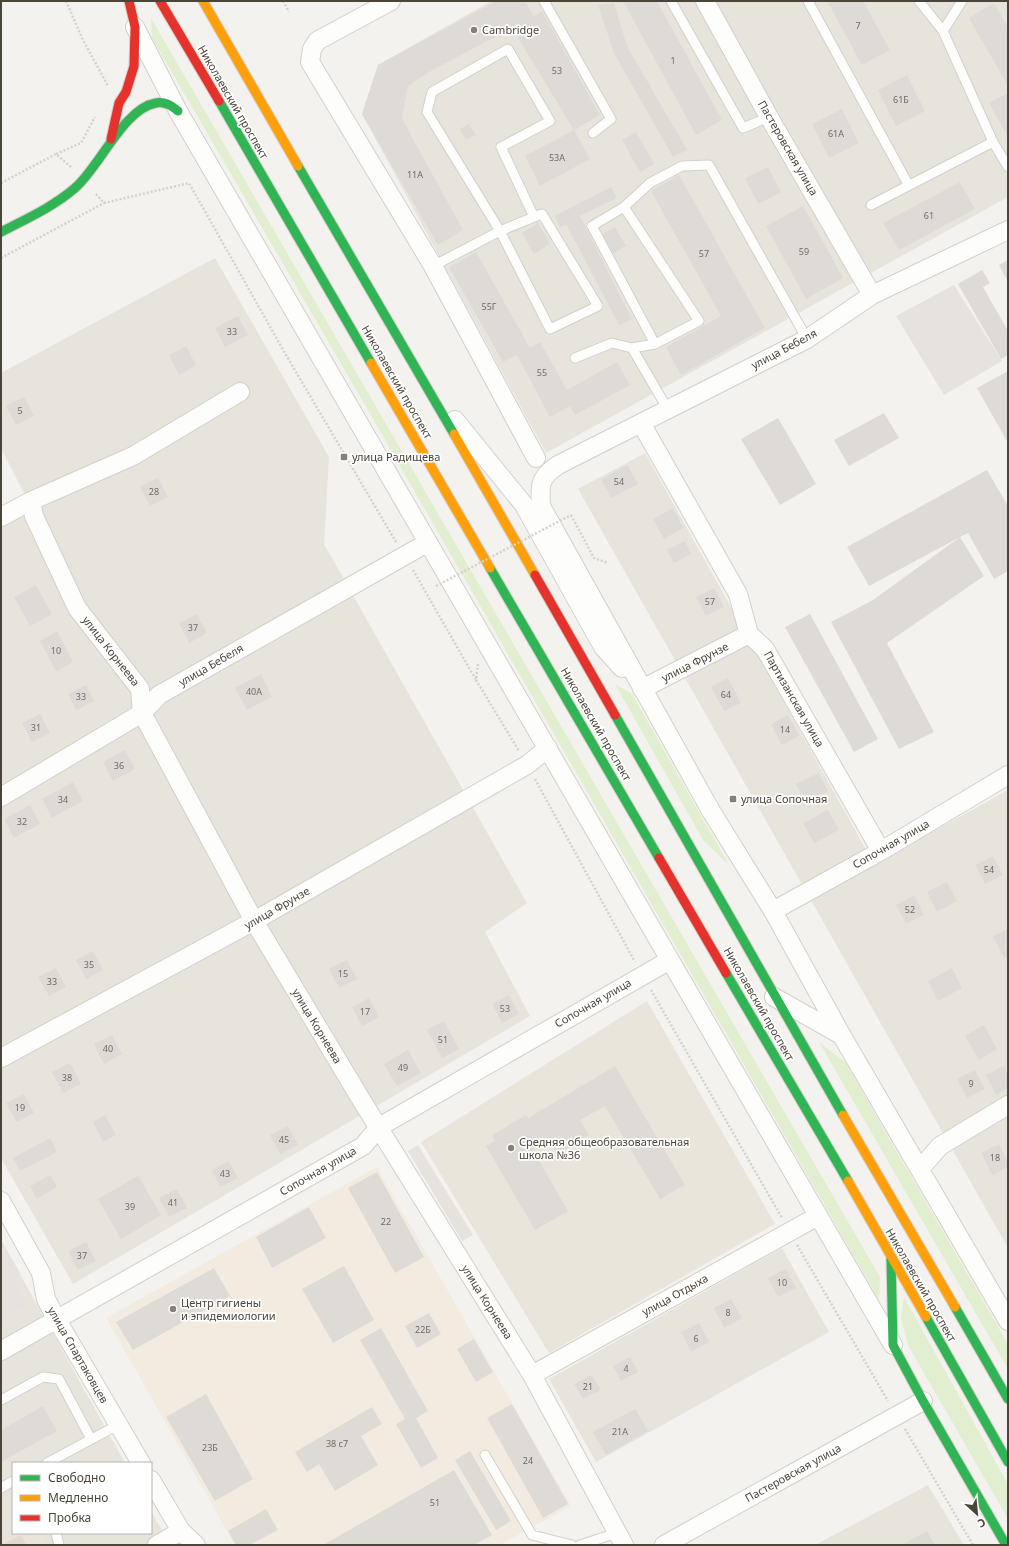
<svg xmlns="http://www.w3.org/2000/svg" width="1009" height="1546" font-family="'Noto Sans',sans-serif">
<style>
.residential{fill:#e7e4dc}
.commercial{fill:#f3ebdf}
.education{fill:#eae5da}
.green{fill:#e1eecf}
.parking{fill:#e6e3df}
.building{fill:#dedbd6}
.lines{fill:none;stroke-linecap:round;stroke-linejoin:round}
.lane-casing{stroke:#d2d0cb;stroke-width:11}
.street-casing{stroke:#d2d0cb;stroke-width:20}
.fast-casing{stroke:#d3cfc5;stroke-width:11}
.slow-casing{stroke:#d3cfc5;stroke-width:11}
.jam-casing{stroke:#d3cfc5;stroke-width:11}
.path{stroke:#d3d2cc;stroke-width:2.5;stroke-dasharray:2 2;stroke-linecap:butt}
.lane{stroke:#fdfdfc;stroke-width:9}
.street{stroke:#fdfdfc;stroke-width:18}
.fast{stroke:#30b455;stroke-width:9}
.slow{stroke:#ff9f0a;stroke-width:9}
.jam{stroke:#e5322d;stroke-width:9}
.path-bridge{stroke:#d3d2cc;stroke-width:2.5;stroke-dasharray:2 2;stroke-linecap:butt}
.poi-dot{fill:#868178;stroke:#fff;stroke-width:1.5}
.labels{text-anchor:middle;stroke-width:3.5;stroke-linejoin:round;paint-order:stroke}
.number-label{font-size:9px;fill:#706a61}
.poi-label{font-size:11px;fill:#4b4439;stroke:#fff;text-anchor:start}
.street-label{font-size:11px;fill:#4b4439;stroke:#fff}
</style>
<rect width="100%" height="100%" fill="#f4f2ee"/>
<!-- residential -->
<path class="residential" d="M491,1H1008V197L546,453L362,114L378,65Z
M215,258L329,457L324,544L527,903L485,932L530,1016L73,1284L1,1158V523L31,507L1,448V373Z
M645,453L874,864L1008,790V1248L578,489Z
M1,1240L125,1463H13V1533H151V1511L170,1545H1Z
M782,1248L829,1332L596,1462L549,1379Z
M928,1485L964,1545H815Z"/>
<!-- commercial -->
<path class="commercial" d="M377,1167L571,1506L500,1545H235L106,1318Z"/>
<!-- education -->
<path class="education" d="M647,1001L775,1224L549,1353L421,1142Z
M18,1533H42L47,1545H1V1542Z"/>
<!-- green -->
<path class="green" d="M151,18L880,1277L879,1300L362,400L152,38Z
M615,684L632,694L729,865L703,840Z
M819,1042L845,1062L1008,1344V1369Z
M904,1297L1008,1484V1519L909,1347L901,1318Z"/>
<!-- parking -->
<path class="parking" d="M954,285L1002,361L944,395L896,316Z
M418,1145L473,1235L462,1241L408,1151Z
M1,1240L20,1273L14,1283L26,1305L1,1320Z"/>
<!-- building -->
<path class="building" d="M496,1H525L534,16L542,11L600,115L574,130L512,28L429,72L408,86L402,119L463,230L438,245L362,114L378,65Z
M623,1H657L722,120L696,135Z
M827,1H863L890,50L862,65Z
M614,3L627,46L687,150L673,157L614,53L598,5Z
M994,3L1008,27V86L969,18Z
M907,75L925,111L896,126L878,90Z
M1008,93V137L989,103Z
M842,109L859,143L829,158L812,124Z
M469,124L476,135L466,140L460,129Z
M574,130L590,159L540,186L525,156Z
M636,132L654,164L640,172L622,140Z
M768,167L781,192L758,204L745,178Z
M679,175L765,328L681,375L666,347L721,316L651,191Z
M960,182L975,209L899,250L883,223Z
M611,187L617,198L580,216L632,319L619,325L566,224L560,227L555,216Z
M803,206L843,278L806,299L766,226Z
M538,223L550,244L534,254L522,233Z
M615,227L626,246L612,254L601,235Z
M476,252L530,348L540,342L567,390L617,362L630,385L575,415L570,406L550,417L517,355L503,362L449,267Z
M1008,260V282L999,265Z
M982,270L990,283L983,287L1008,331V355L1001,359L958,284Z
M238,316L248,335L225,347L215,328Z
M186,346L196,365L179,375L169,355Z
M1008,371V443L977,388Z
M24,397L34,416L16,425L6,406Z
M884,413L899,438L849,466L834,440Z
M778,418L816,484L780,505L741,439Z
M627,465L638,484L611,498L601,479Z
M987,470L1008,506V571L994,579L968,533L960,537L984,576L887,643L934,732L899,749L831,622L873,600L960,537L869,586L847,547Z
M158,478L168,497L150,506L140,487Z
M673,508L683,528L664,539L653,519Z
M685,541L691,554L674,563L667,550Z
M36,585L52,614L30,626L14,597Z
M714,588L724,607L706,616L696,597Z
M197,614L207,633L189,643L179,623Z
M810,614L878,739L854,752L785,627Z
M57,631L73,662L56,671L40,641Z
M261,674L272,697L247,710L235,688Z
M728,678L741,703L724,711L711,687Z
M86,685L94,701L76,710L68,694Z
M40,714L50,733L32,742L22,723Z
M788,715L799,736L782,745L771,724Z
M125,750L135,769L113,781L103,762Z
M819,773L828,791L805,802L796,784Z
M73,782L83,801L52,818L42,799Z
M30,805L40,824L14,838L4,819Z
M828,810L839,830L814,843L803,823Z
M993,856L1003,875L985,884L975,865Z
M947,882L957,901L937,912L927,892Z
M914,895L924,915L906,924L896,905Z
M1008,929V957L1005,959L993,936Z
M93,951L103,970L86,979L76,960Z
M347,960L357,979L339,988L329,969Z
M56,968L66,987L49,996L38,977Z
M952,968L962,988L938,1001L928,981Z
M509,995L519,1014L502,1023L492,1004Z
M369,998L379,1017L362,1026L352,1007Z
M444,1021L459,1049L442,1058L427,1030Z
M984,1025L997,1049L979,1060L965,1036Z
M112,1035L122,1054L104,1064L94,1044Z
M408,1050L421,1073L397,1086L384,1064Z
M70,1063L81,1084L63,1093L52,1072Z
M615,1066L685,1185L660,1199L605,1106L580,1120L589,1135L557,1154L548,1140L533,1150L568,1211L535,1230L486,1146L495,1141L492,1135L526,1115L528,1118Z
M1004,1066L1008,1075V1088L996,1095L986,1075Z
M975,1070L985,1089L967,1098L957,1079Z
M24,1094L34,1113L17,1122L6,1103Z
M105,1115L116,1135L103,1142L93,1122Z
M288,1126L298,1145L280,1154L270,1135Z
M50,1138L57,1152L20,1171L13,1158Z
M999,1144L1008,1162V1167L992,1175L981,1153Z
M229,1161L238,1178L220,1187L212,1170Z
M377,1172L424,1257L395,1273L348,1188Z
M50,1175L57,1187L37,1199L30,1186Z
M138,1176L161,1215L121,1239L98,1199Z
M177,1189L187,1208L169,1217L159,1198Z
M309,1207L326,1238L272,1268L256,1237Z
M86,1242L96,1261L78,1270L68,1251Z
M344,1266L374,1320L333,1343L302,1289Z
M214,1268L230,1296L133,1350L116,1322Z
M786,1269L796,1288L778,1297L768,1278Z
M731,1299L742,1318L724,1328L714,1308Z
M429,1313L441,1334L417,1348L405,1326Z
M699,1323L709,1342L691,1352L681,1332Z
M381,1328L428,1411L416,1418L438,1458L421,1468L396,1424L405,1419L360,1340Z
M474,1339L493,1372L476,1382L457,1349Z
M630,1357L638,1372L621,1381L613,1366Z
M592,1375L601,1390L583,1399L574,1384Z
M206,1394L253,1479L215,1501L166,1417Z
M512,1404L568,1504L543,1518L487,1418Z
M43,1406L57,1431L1,1462V1430Z
M372,1407L382,1424L361,1436L378,1465L335,1491L319,1464L307,1472L295,1452Z
M635,1409L648,1431L606,1455L593,1432Z
M470,1451L511,1521L496,1530L455,1460Z
M454,1470L492,1535L474,1545H323Z
M266,1509L278,1530L249,1545H236L228,1531Z
M927,1531L935,1545H901Z
M21,1535L26,1545H1Z"/>
<g class="lines">
<defs>
<path id="lane" d="M544,1L611,119L593,133
M671,1L743,128L769,117
M808,1L908,184
M919,1L943,31
M962,1L943,31L993,142L1008,167
M508,49L550,121L501,147L534,217L542,214L598,306L550,329L500,231L427,112L432,92Z
M871,205L993,142
M624,207L592,226L655,344L649,345
M433,266L500,231L539,215
M637,347L632,348L667,408
M575,358L612,343L632,348L655,344L699,321L624,207L650,183L682,166L709,165L807,339
M1,1400L43,1377L59,1379L91,1439
M485,1455L532,1535L572,1545
M47,1463L118,1425
M1,1488L13,1481
M56,1533L59,1545
M580,1545L617,1533"/>
<path id="street" d="M391,1L317,41L312,49L310,62L433,266L536,458
M705,1L769,117L872,295
M135,27L178,111L893,1345
M1008,230L872,295L807,339L558,465C539,478 540,484 541,506L711,811L773,911L842,1036L1008,1321
M455,420L524,505L603,647L622,668
M641,423L738,594L749,634L765,649L881,851
M31,501L34,516L77,608L140,689L142,713L254,921L362,1101L532,1375L624,1545
M1,517L31,501L133,456L240,392
M642,689L749,634
M1,797L142,713L159,695L427,543
M773,911L881,851L1008,775
M774,997L841,1035
M1,1058L254,921L527,765L548,748
M920,1169L940,1146L1008,1105
M1,1201L41,1273L46,1299L57,1320L141,1463
M1,1351L363,1146L379,1127L670,960
M532,1375L818,1216
M151,1480L181,1531L196,1545
M157,1545L181,1531
M664,1545L923,1401"/>
<path id="fast" d="M219,101L371,363
M298,166L454,434
M1,232C26,219 53,207 75,188C99,168 124,108 156,103C165,101 172,106 178,111
M490,568L659,858
M615,715L843,1115
M726,973L848,1181
M891,1259L893,1345L923,1401L1006,1545
M955,1307L1008,1399
M926,1317L1008,1462"/>
<path id="slow" d="M203,1L298,166
M371,363L490,568
M454,434L535,575
M843,1115L955,1307
M848,1181L926,1317"/>
<path id="jam" d="M160,1L219,101
M111,139L119,103L126,92L134,66L135,27L129,1
M535,575L615,715
M659,858L726,973"/>
</defs>
<!-- lane casing -->
<use href="#lane" class="lane-casing"/>
<!-- street casing -->
<use href="#street" class="street-casing"/>
<!-- fast casing -->
<use href="#fast" class="fast-casing"/>
<!-- slow casing -->
<use href="#slow" class="slow-casing"/>
<!-- jam casing -->
<use href="#jam" class="jam-casing"/>
<!-- path -->
<path class="path" d="M66,1L82,38L108,86
M283,1L289,12
M71,167L56,154L81,143L95,117
M1,183L56,154
M96,194L104,203L189,183L286,355L396,542
M1,258L104,203
M571,515L594,558L608,563
M413,570L476,680
M478,664L476,680L519,751
M535,779L635,962
M651,990L782,1218
M797,1245L888,1401
M905,1429L973,1545"/>
<!-- lane -->
<use href="#lane" class="lane"/>
<!-- street -->
<use href="#street" class="street"/>
<!-- fast -->
<use href="#fast" class="fast"/>
<!-- slow -->
<use href="#slow" class="slow"/>
<!-- jam -->
<use href="#jam" class="jam"/>
<!-- path-bridge -->
<path class="path-bridge" d="M436,586L571,515"/>
</g>
<!-- markers -->
<g class="poi-dot">
<circle cx="474" cy="30" r="4"/>
<rect x="340" y="453" width="8" height="8" rx="2"/>
<rect x="729" y="795" width="8" height="8" rx="2"/>
<circle cx="511" cy="1148" r="4"/>
<circle cx="173" cy="1309" r="4"/>
</g>
<g class="labels">
<!-- number labels -->
<g class="number-label">
<text x="858" y="29">7</text>
<text x="673" y="64">1</text>
<text x="557" y="74">53</text>
<text x="901" y="103">61Б</text>
<text x="836" y="137">61А</text>
<text x="557" y="161">53А</text>
<text x="415" y="178">11А</text>
<text x="929" y="219">61</text>
<text x="804" y="255">59</text>
<text x="704" y="257">57</text>
<text x="489" y="310">55Г</text>
<text x="232" y="335">33</text>
<text x="542" y="376">55</text>
<text x="20" y="414">5</text>
<text x="619" y="485">54</text>
<text x="154" y="495">28</text>
<text x="710" y="605">57</text>
<text x="193" y="631">37</text>
<text x="56" y="654">10</text>
<text x="254" y="695">40А</text>
<text x="726" y="698">64</text>
<text x="81" y="700">33</text>
<text x="36" y="731">31</text>
<text x="785" y="733">14</text>
<text x="119" y="769">36</text>
<text x="63" y="803">34</text>
<text x="22" y="825">32</text>
<text x="989" y="873">54</text>
<text x="910" y="913">52</text>
<text x="89" y="968">35</text>
<text x="343" y="977">15</text>
<text x="52" y="985">33</text>
<text x="505" y="1012">53</text>
<text x="365" y="1015">17</text>
<text x="443" y="1043">51</text>
<text x="108" y="1052">40</text>
<text x="403" y="1071">49</text>
<text x="67" y="1081">38</text>
<text x="971" y="1087">9</text>
<text x="20" y="1111">19</text>
<text x="284" y="1143">45</text>
<text x="995" y="1161">18</text>
<text x="225" y="1177">43</text>
<text x="173" y="1206">41</text>
<text x="130" y="1210">39</text>
<text x="386" y="1225">22</text>
<text x="82" y="1259">37</text>
<text x="782" y="1286">10</text>
<text x="728" y="1316">8</text>
<text x="423" y="1333">22Б</text>
<text x="696" y="1342">6</text>
<text x="626" y="1372">4</text>
<text x="588" y="1390">21</text>
<text x="620" y="1435">21А</text>
<text x="337" y="1447">38 с7</text>
<text x="210" y="1451">23Б</text>
<text x="528" y="1464">24</text>
<text x="435" y="1506">51</text>
</g>
<!-- poi labels -->
<g class="poi-label">
<text x="482" y="34">Cambridge</text>
<text x="352" y="461">улица Радищева</text>
<text x="741" y="803">улица Сопочная</text>
<text x="519" y="1146">Средняя общеобразовательная<tspan x="519" dy="13">школа №36</tspan></text>
<text x="181" y="1307">Центр гигиены<tspan x="181" dy="13">и эпидемиологии</tspan></text>
</g>
<!-- street labels -->
<g class="street-label">
<text transform="translate(233 102) rotate(60)" y="4">Николаевский проспект</text>
<text transform="translate(788 148) rotate(60)" y="4">Пастеровская улица</text>
<text transform="translate(784 349) rotate(-28)" y="4">улица Бебеля</text>
<text transform="translate(397 382) rotate(60)" y="4">Николаевский проспект</text>
<text transform="translate(111 651) rotate(52)" y="4">улица Корнеева</text>
<text transform="translate(695 662) rotate(-27)" y="4">улица Фрунзе</text>
<text transform="translate(211 665) rotate(-30)" y="4">улица Бебеля</text>
<text transform="translate(794 699) rotate(60)" y="4">Партизанская улица</text>
<text transform="translate(596 724) rotate(60)" y="4">Николаевский проспект</text>
<text transform="translate(891 844) rotate(-30)" y="4">Сопочная улица</text>
<text transform="translate(277 908) rotate(-30)" y="4">улица Фрунзе</text>
<text transform="translate(593 1003) rotate(-30)" y="4">Сопочная улица</text>
<text transform="translate(759 1004) rotate(60)" y="4">Николаевский проспект</text>
<text transform="translate(317 1026) rotate(59)" y="4">улица Корнеева</text>
<text transform="translate(318 1171) rotate(-30)" y="4">Сопочная улица</text>
<text transform="translate(921 1285) rotate(60)" y="4">Николаевский проспект</text>
<text transform="translate(675 1295) rotate(-29)" y="4">улица Отдыха</text>
<text transform="translate(487 1302) rotate(58)" y="4">улица Корнеева</text>
<text transform="translate(78 1355) rotate(60)" y="4">улица Спартаковцев</text>
<text transform="translate(793 1473) rotate(-29)" y="4">Пастеровская улица</text>
</g>
</g>
<!-- border -->
<rect width="1009" height="1546" fill="none" stroke="#4b4439" stroke-width="4"/>
<!-- legend -->
<rect x="12" y="1462" width="140" height="72" fill="#ffffff" stroke="#b7b4b0"/>
<rect x="20" y="1475" width="20" height="6" fill="#30b455" stroke="#b7b4b0"/>
<text x="48" y="1482" font-size="12" fill="#4b4439">Свободно</text>
<rect x="20" y="1495" width="20" height="6" fill="#ff9f0a" stroke="#b7b4b0"/>
<text x="48" y="1502" font-size="12" fill="#4b4439">Медленно</text>
<rect x="20" y="1515" width="20" height="6" fill="#e5322d" stroke="#b7b4b0"/>
<text x="48" y="1522" font-size="12" fill="#4b4439">Пробка</text>
<!-- north arrow -->
<g transform="translate(977 1514) rotate(153)" stroke="#ffffff" stroke-width="3" paint-order="stroke">
<path d="M0-3L7 15L0 10L-7 15Z" fill="#4b4439"/>
<text y="-6" font-size="11" font-weight="bold" text-anchor="middle" fill="#4b4439">С</text>
</g>
</svg>
